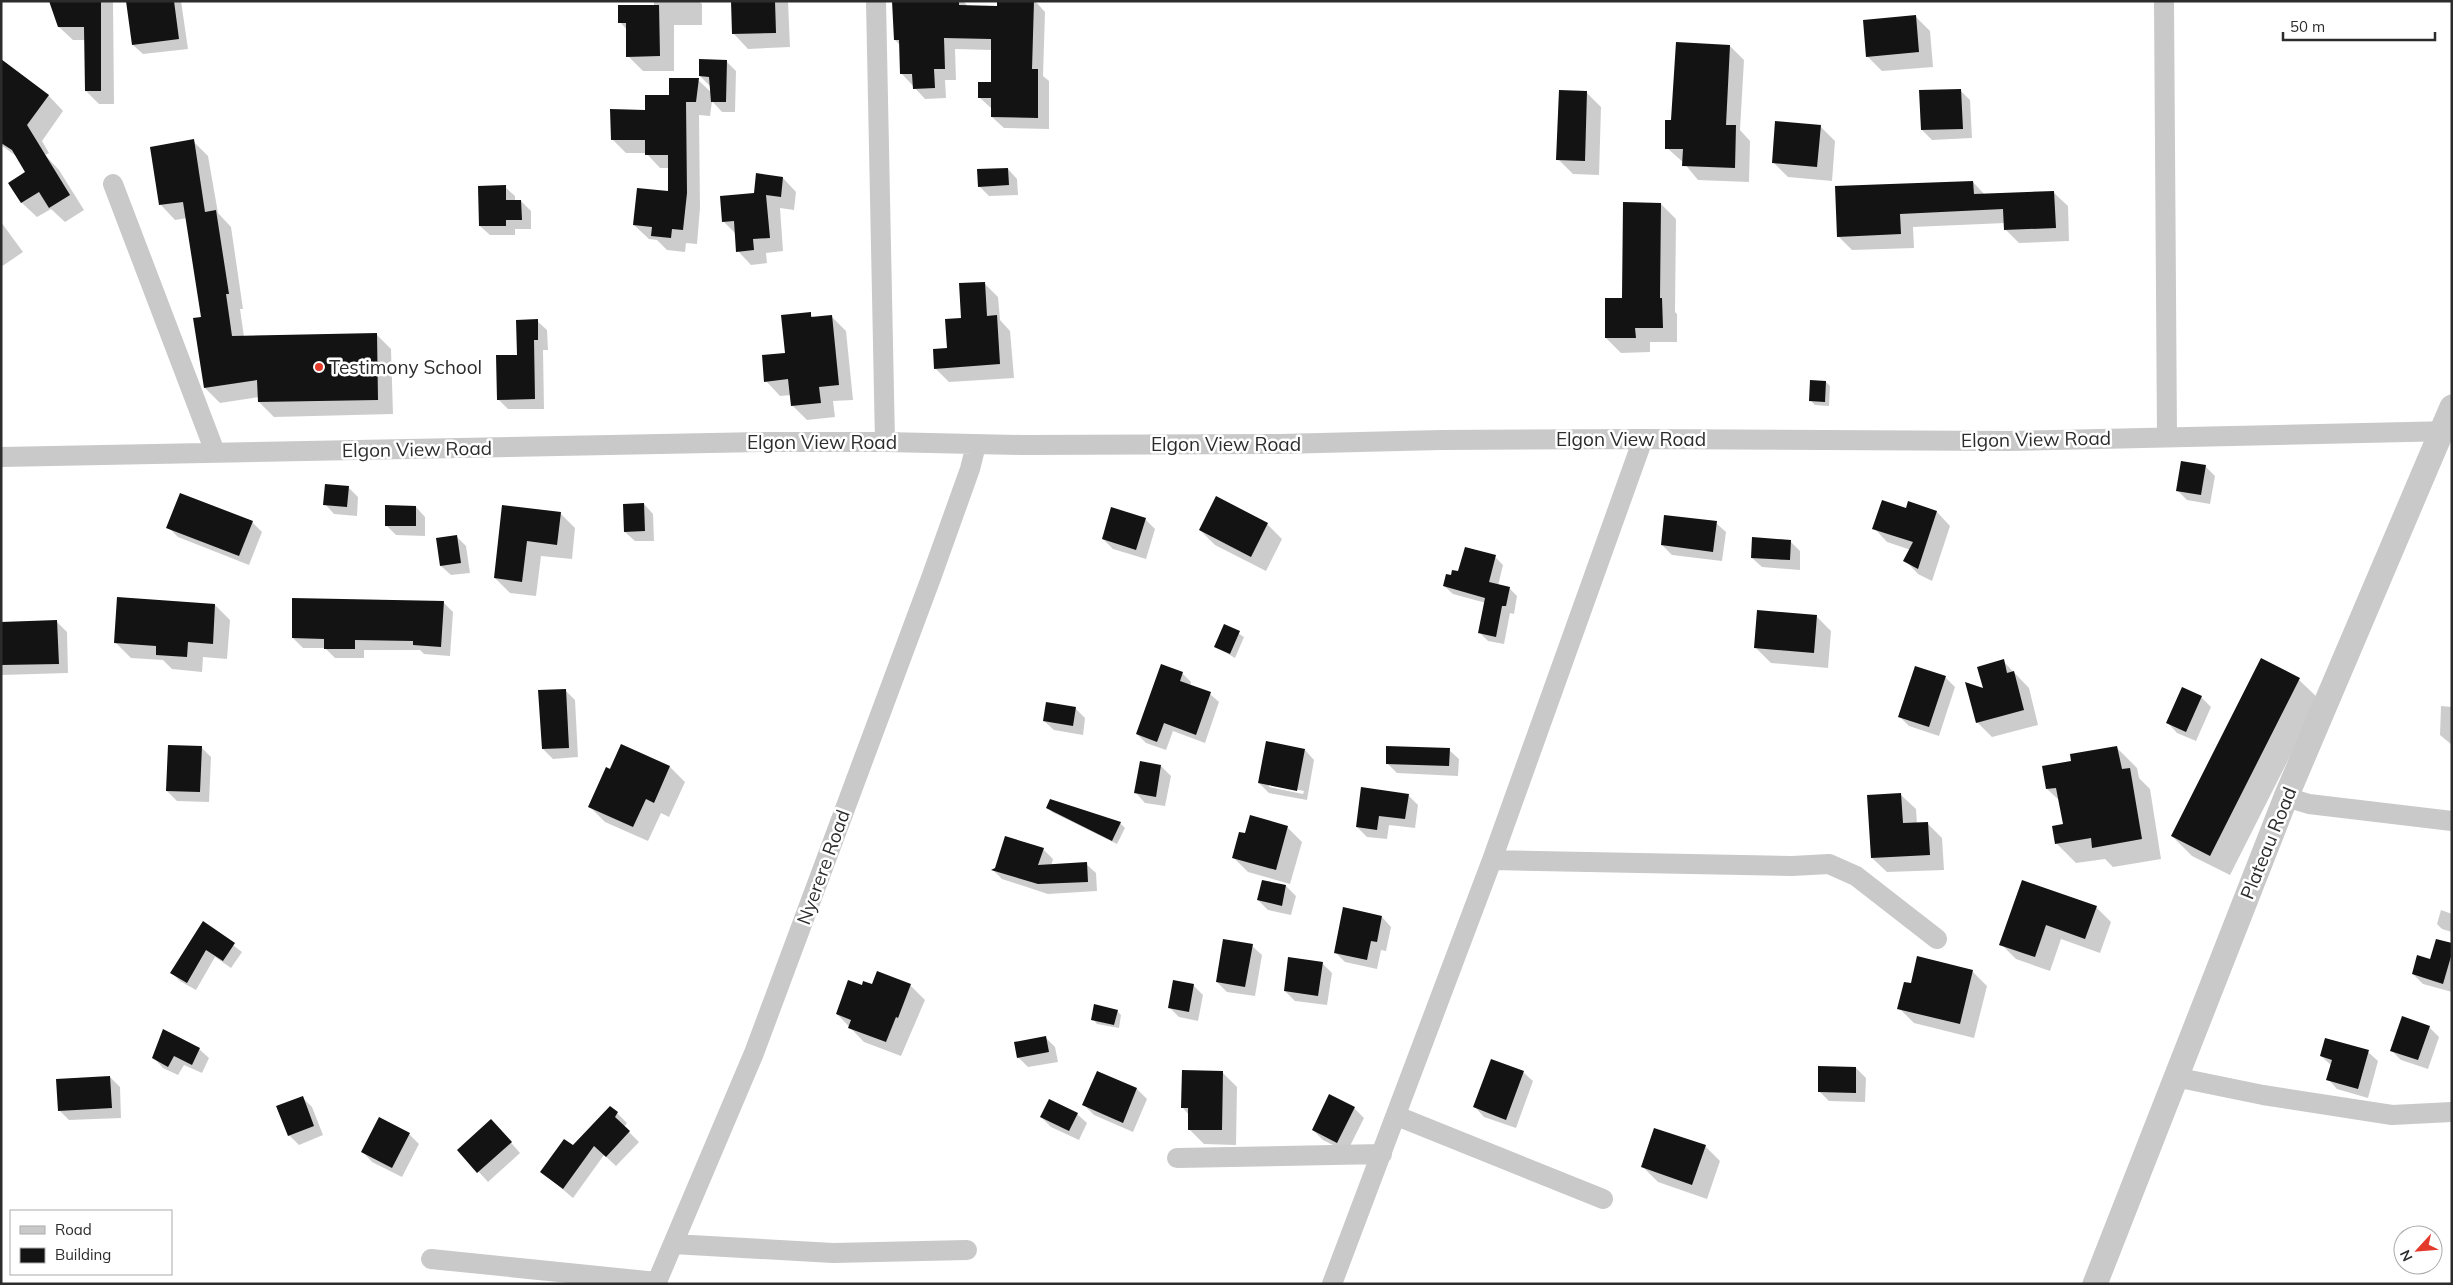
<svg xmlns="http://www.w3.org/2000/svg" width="2453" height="1285" font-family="Mulish,sans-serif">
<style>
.shadow{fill:#0003;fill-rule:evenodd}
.building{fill:#131313}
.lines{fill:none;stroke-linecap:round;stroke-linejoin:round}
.minor{stroke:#c9c9c9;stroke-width:20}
.tertiary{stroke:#c9c9c9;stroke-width:25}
.poi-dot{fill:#e43a2c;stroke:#fff;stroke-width:2}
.labels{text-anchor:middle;stroke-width:5;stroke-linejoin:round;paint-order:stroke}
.poi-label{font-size:19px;fill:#2c2c2c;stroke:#fff;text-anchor:start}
.street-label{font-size:19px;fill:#2c2c2c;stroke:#fff}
</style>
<rect width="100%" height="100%" fill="#fff"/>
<!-- shadow -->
<path class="shadow" d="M50,1H113L114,104H99L86,91V40H73L59,27Z
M127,1H181L188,49L143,54L133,45Z
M654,1H699L702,4V25H674V71H643L628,56L627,30L620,22L654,6Z
M732,1H788L790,47L748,49L734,34Z
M893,1H963L968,6L998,7V1H1035L1045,12L1043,76L1049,81V129L1004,128L992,117V109L979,97L992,83V50L955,49L956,80H945L946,98L925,99L902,74L900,45L895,40Z
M1915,16L1930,31L1933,67L1882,71L1867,56Z
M1730,46L1744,60L1740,130L1750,141L1749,182L1698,180L1684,163L1667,148L1672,122Z
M1,61L49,96L63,111L42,141L49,153L45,155L59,170L84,210L65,222L51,209L37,217L22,203L10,183L27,172V164L1,145Z
M726,61L736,71L735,112H722L712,101L710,116L699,115L700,208L697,244L686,243L685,252L667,250L657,240L649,239L634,225L669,192V168H660L646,153H626L612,139L646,111L698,80L712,93L710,86L700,76Z
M1960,90L1970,100L1972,138L1932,140L1922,130Z
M1586,92L1601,107L1599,175L1573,174L1558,159Z
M1820,126L1835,141L1832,181L1788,177L1773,162Z
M193,141L208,156L218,213L231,227L243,309H240L244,337L376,334L391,349L393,414L274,417L259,402V397L220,403L205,388L194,319L203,318L187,218L175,220L161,205L151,148Z
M1008,169L1017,179L1018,195L989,196L979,186Z
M783,178L796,192L794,210L780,208L783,251L766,253L767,263L751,265L738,251L736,234L723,221L755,194Z
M1973,182L1985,195L2054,193L2068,206L2069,241L2019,243L2005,229V223L1913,227L1914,248L1852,250L1838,236Z
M505,187L515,196V201H521L531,211V229H515V235H490L480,226Z
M1661,204L1676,219L1675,312L1677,314V342H1650V352L1621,353L1606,338Z
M1,222L23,252L1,267Z
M984,283L998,297L1000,320L1010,331L1014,378L949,382L935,368Z
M810,314L814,318L831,316L846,331L853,400L833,401L835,417L807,420L792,405L791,395L780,396L766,381L786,354Z
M537,321L547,330L548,350H543L544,409H508L498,399Z
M1826,382L1830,386L1829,406L1815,405L1811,401Z
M2205,466L2215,476L2210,504L2187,500L2177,490Z
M348,487L358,497L357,516L334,514L325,504Z
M644,504L653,514L654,541H635L625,532Z
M503,506L560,513L575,528L572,559L541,556L536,596L510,593L495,578Z
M416,507L425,517V536L396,535L386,525Z
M1907,509L1937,512L1950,526L1932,581L1918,574L1905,560L1911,550L1887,542L1874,528Z
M1145,519L1155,529L1146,559L1113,549L1103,539Z
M252,522L262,532L249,565L178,537L168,527Z
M1716,523L1726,532L1722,561L1672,555L1662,545Z
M1267,524L1282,539L1266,571L1215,545L1200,530Z
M456,536L466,546L470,573L451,575L441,566Z
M1790,541L1800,551V570L1762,567L1752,558Z
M1495,557L1503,565L1498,586L1509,588L1517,596L1514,614L1510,613L1504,644L1488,641L1480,633L1486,603L1453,594L1444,586L1452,577Z
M443,602L453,612L450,656L424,654L420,650H364V658H335L325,648H303L293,638Z
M215,605L230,620L227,659L203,657L202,672L172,669L163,660L131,658L116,643Z
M1816,616L1831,631L1828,668L1771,663L1756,648Z
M57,622L67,632L68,673L1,675V623Z
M1225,625L1244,637L1235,658L1216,647Z
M2262,660L2299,680L2319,699L2230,875L2192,856L2172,836Z
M2003,661L2029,688L2038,725L1992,737L1977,722L1984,690Z
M1182,673L1191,682L1190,686L1210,694L1219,702L1205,743L1173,731L1166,750L1146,743L1137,734Z
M1945,677L1955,687L1939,736L1909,726L1899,716Z
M565,690L575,700L578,757L553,759L543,749Z
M2201,697L2211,707L2196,741L2177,733L2168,723Z
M2441,706L2452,707V745L2440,735Z
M1075,708L1085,718L1083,735L1054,730L1044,721Z
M621,746L670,767L685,782L669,817L661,813L648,841L605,822L590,807Z
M201,747L211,757L209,802L177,801L167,791Z
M2117,748L2137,768L2139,778L2150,789L2161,859L2113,867L2105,859L2076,863L2056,843L2064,825L2060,801L2047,789L2072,762Z
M1305,750L1314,760L1307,800L1269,793L1259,783ZM1269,784L1304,791L1303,794L1269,787Z
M1449,750L1459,759L1458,776L1397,773L1387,763Z
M1161,766L1171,776L1165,806L1145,803L1136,793Z
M1408,795L1418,805L1415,828L1389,825L1387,839L1367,837L1357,827Z
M1901,795L1916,809L1917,824L1927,823L1942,838L1944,870L1887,872L1872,858Z
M1051,800L1120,823L1125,828L1117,844L1052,812L1048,807Z
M1287,827L1302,842L1290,884L1248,872L1233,857L1245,835Z
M1043,849L1053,859L1051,866L1086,864L1096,873L1097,891L1048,894L1002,879L993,870Z
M2022,882L2096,907L2111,922L2100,953L2061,939L2050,971L2016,959L2001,944Z
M1286,886L1296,896L1291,915L1268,910L1258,900Z
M2441,910L2452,914V932L2442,929L2437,924Z
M1382,917L1391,927L1386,951L1381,950L1377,969L1345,962L1335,952Z
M204,923L242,952L231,968L215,957L196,990L180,981L172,973Z
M2452,945V992L2423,984L2413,974Z
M1252,946L1262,955L1255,996L1227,992L1217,982Z
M1322,963L1332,973L1327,1005L1295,1001L1285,991Z
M1972,971L1987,986L1974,1038L1914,1023L1899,1008L1912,985Z
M910,985L925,1000L901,1056L864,1042L837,1014L862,987Z
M1193,985L1203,995L1198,1021L1179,1017L1169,1007Z
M1117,1011L1121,1015L1119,1028L1097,1024L1093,1019Z
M2429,1027L2439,1037L2428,1069L2401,1060L2392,1051Z
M164,1031L199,1049L209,1058L202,1073L184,1065L178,1075L163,1068L154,1058Z
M1046,1038L1055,1047L1058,1062L1028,1067L1018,1057Z
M2368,1052L2378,1061L2368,1098L2337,1089L2328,1079L2332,1066L2321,1056Z
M1856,1068L1866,1078L1865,1102L1829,1101L1819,1091Z
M1222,1072L1237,1087L1236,1145L1204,1144L1189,1129V1115L1183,1108Z
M1523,1072L1533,1081L1516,1128L1484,1117L1475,1107Z
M1098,1073L1137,1089L1147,1099L1133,1132L1094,1115L1084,1105Z
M110,1077L120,1087L121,1118L69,1120L60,1111Z
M302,1097L312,1107L323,1135L299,1145L289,1135Z
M1354,1108L1364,1118L1347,1152L1323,1140L1313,1130Z
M617,1113L627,1123L624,1127L639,1142L616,1166L604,1155L573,1198L542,1172Z
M1077,1114L1087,1123L1079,1140L1051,1127L1041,1117Z
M500,1130L520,1153L488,1182L459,1150Z
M409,1134L419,1144L402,1177L372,1162L363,1152Z
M1705,1146L1720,1161L1707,1199L1658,1182L1643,1167Z"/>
<!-- building -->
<path class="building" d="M49,1H101V91H85L84,27H58Z
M126,1H174L179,39L132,45Z
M731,1H775L776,33L732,34Z
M892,1H959V5L997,6V1H1034L1032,69H1038V118L991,117V98H978V82H991V39L944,38L945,69H934L935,88L913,89L912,74H900L899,40H894Z
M618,5H659L660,56L626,57V23H618Z
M1916,15L1919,52L1866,57L1863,20Z
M1676,42L1730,45L1726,125H1736L1735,168L1682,166L1683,149H1665V120H1671Z
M1,59L49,95L27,125L70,195L49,208L39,192L21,203L8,183L25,172L12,150L1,143Z
M699,59L727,60L726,102H711L709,77L699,76Z
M669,78H699L696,102H686L687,193L683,230L672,229L671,238L651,236L652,227L633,225L637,188L668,191V155H645V140H611L610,109L645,110V95H669Z
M1961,89L1963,129L1921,130L1919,90Z
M1559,90L1587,91L1585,161L1556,160Z
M1775,121L1821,125L1817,167L1772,163Z
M194,139L205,212L216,210L229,294H226L232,336L377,333L378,400L258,402L257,380L204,388L193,318L201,317L183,202L159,205L150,147Z
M1008,168L1009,185L978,187L977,169Z
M756,173L783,177L781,197L766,195L770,238L753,239L754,250L736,252L734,221L722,222L720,196L754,193Z
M1973,181L1974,194L2054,191L2056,228L2004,230L2003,209L1900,214L1901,234L1837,237L1835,186Z
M506,185V200H521L522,220H506V226H479L478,186Z
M1623,202L1661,203L1660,298H1662L1663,328H1635L1636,338H1605V298H1622Z
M985,282L987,316L997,315L1000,364L934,369L933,349L947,348L945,319L961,318L959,283Z
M811,312V317L832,315L839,385L819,387L821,403L791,406L788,379L764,382L762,355L785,353L781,315Z
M538,319V340H534L535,399L497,400L496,355H517L516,320Z
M1810,380L1826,381L1825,402L1809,401Z
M2181,461L2206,465L2201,495L2176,491Z
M325,484L349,486L347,507L323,505Z
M180,493L253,521L239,556L166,528Z
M1216,496L1268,523L1251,557L1199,530Z
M1882,500L1906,508L1908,501L1937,511L1918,569L1903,561L1913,542L1872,529Z
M644,503L645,531L624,532L623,504Z
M385,505L416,506V526H385Z
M502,505L561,512L557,545L527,541L522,582L494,578Z
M1111,507L1146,518L1136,550L1102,539Z
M1664,515L1717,521L1713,552L1661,545Z
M457,535L461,563L440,566L436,538Z
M1752,537L1791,540L1790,560L1751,558Z
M1465,547L1496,555L1489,582L1510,587L1506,606H1502L1496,637L1478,633L1485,598L1443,586L1446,574L1451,575L1452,570L1458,571Z
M117,597L215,604L213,644L188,642L187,657L156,655V646L114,643Z
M292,598L444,601L441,647L413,645V641L355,640V649H324V639L292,638Z
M1757,610L1817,615L1814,653L1754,648Z
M57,620L59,664L1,665V622Z
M1224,624L1240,631L1230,654L1214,647Z
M2261,658L2300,678L2210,856L2171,836Z
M2004,659L2007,673L2014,671L2024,710L1976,723L1965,682L1983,688L1977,667Z
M1161,664L1183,672L1180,681L1211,692L1196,735L1164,723L1157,742L1136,734Z
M1915,666L1946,676L1929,727L1898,717Z
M2182,687L2202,696L2186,732L2166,723Z
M566,689L569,748L542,749L538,690Z
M1046,702L1076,707L1073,726L1043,721Z
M1266,741L1305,749L1297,791L1258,783Z
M621,744L670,766L654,803L646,799L633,827L588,807L606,767L610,769Z
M168,745L202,746L200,792L166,791Z
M1386,746L1450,748L1449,766L1386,764Z
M2117,746L2122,769L2130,768L2142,839L2092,848L2091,838L2055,844L2052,826L2063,824L2056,788L2046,789L2042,766L2071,761L2070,754Z
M1140,761L1161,765L1156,797L1134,793Z
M1361,787L1409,794L1405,819L1379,816L1377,830L1356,827Z
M1901,793L1903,823L1928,822L1930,855L1871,858L1867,795Z
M1050,799L1121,822L1112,841L1046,808Z
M1250,815L1288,826L1276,870L1232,858L1239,832L1245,833Z
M1005,836L1044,848L1038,865L1087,862L1088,882L1038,884L991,870L995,868Z
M1262,880L1286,885L1282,906L1257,900Z
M2022,880L2097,906L2085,939L2046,925L2035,957L1999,945Z
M1343,907L1382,916L1377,942L1371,941L1367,960L1334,953Z
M203,921L235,943L223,961L206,950L187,983L170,973Z
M1223,939L1253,944L1245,987L1216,982Z
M2436,939L2452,943V953L2443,984L2412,974L2417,955L2430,959Z
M1917,956L1973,970L1960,1024L1897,1009L1904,982L1911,983Z
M1288,957L1323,962L1318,996L1284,991Z
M877,971L911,984L898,1018L896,1017L886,1042L848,1028L851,1020L836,1014L848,980L862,985L863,981L872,984Z
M1173,980L1194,984L1189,1012L1168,1008Z
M1094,1004L1118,1010L1114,1025L1091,1020Z
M2402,1016L2430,1026L2418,1060L2390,1051Z
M163,1029L200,1048L192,1065L174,1056L168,1067L152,1058Z
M1046,1036L1049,1052L1017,1058L1014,1042Z
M2325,1038L2369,1050L2358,1089L2326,1080L2332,1060L2320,1056Z
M1491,1059L1524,1071L1506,1120L1473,1107Z
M1818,1066L1856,1067V1093L1818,1092Z
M1182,1070L1223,1071L1222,1130H1188V1108H1181Z
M1097,1071L1137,1088L1123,1123L1082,1105Z
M110,1076L112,1108L58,1111L56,1079Z
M1329,1094L1355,1107L1337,1143L1312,1130Z
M303,1096L314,1126L288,1136L276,1106Z
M1049,1099L1078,1113L1069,1131L1040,1117Z
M610,1106L618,1112L615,1117L630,1131L606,1157L594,1146L563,1189L540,1172L564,1139L573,1145Z
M379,1117L410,1133L392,1168L361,1152Z
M491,1119L512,1142L477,1173L457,1150Z
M1654,1128L1706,1145L1692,1185L1641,1167Z"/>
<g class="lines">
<!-- minor -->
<path class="minor" d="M876,1L885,442
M2164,1L2167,437
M113,184L215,452
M1,457L761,442H885L1022,445L1280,444L1440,440L1643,439L2009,441L2452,431
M2286,797L2309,804L2452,821
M1492,860L1792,866L1829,864L1856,876L1937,939
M2175,1077L2263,1095L2392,1115L2452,1112
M1397,1116L1603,1199
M1177,1158L1382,1154
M673,1244L833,1253L967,1250
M431,1259L657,1282
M656,1284L754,1053L931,578L970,469L976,445
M1332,1284L1492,860L1643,439"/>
<!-- tertiary -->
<path class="tertiary" d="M2095,1284L2286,797L2452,407"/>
</g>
<!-- markers -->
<circle class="poi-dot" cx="319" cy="367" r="5"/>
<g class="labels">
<!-- poi labels -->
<g class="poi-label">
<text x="329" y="374">Testimony School</text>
</g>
<!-- street labels -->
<g class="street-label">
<text x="1631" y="446">Elgon View Road</text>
<text transform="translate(2036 439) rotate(-1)" y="7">Elgon View Road</text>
<text x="822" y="449">Elgon View Road</text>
<text x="1226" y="451">Elgon View Road</text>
<text transform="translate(417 449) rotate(-1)" y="7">Elgon View Road</text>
<text transform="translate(2268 843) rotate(-68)" y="7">Plateau Road</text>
<text transform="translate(823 867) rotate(-70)" y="7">Nyerere Road</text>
</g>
</g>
<!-- border -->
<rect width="2453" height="1285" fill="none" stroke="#2c2c2c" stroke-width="5"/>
<!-- legend -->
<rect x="10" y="1210" width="162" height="65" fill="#ffffff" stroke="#ababab"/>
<rect x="20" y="1226" width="25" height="8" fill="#c9c9c9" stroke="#ababab"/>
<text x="55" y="1235" font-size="15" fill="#2c2c2c">Road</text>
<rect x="20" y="1248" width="25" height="15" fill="#131313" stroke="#ababab"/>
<text x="55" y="1260" font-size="15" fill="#2c2c2c">Building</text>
<!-- north arrow -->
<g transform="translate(2418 1250) rotate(244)"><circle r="24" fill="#ffffff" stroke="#ababab"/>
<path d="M0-4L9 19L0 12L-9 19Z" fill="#e43a2c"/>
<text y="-8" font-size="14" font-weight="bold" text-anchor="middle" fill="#2c2c2c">N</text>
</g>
<!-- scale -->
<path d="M2283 32v8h152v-8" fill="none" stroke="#2c2c2c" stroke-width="2.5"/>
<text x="2290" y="32" font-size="15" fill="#2c2c2c" stroke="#ffffff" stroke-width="4" paint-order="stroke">50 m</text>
</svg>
